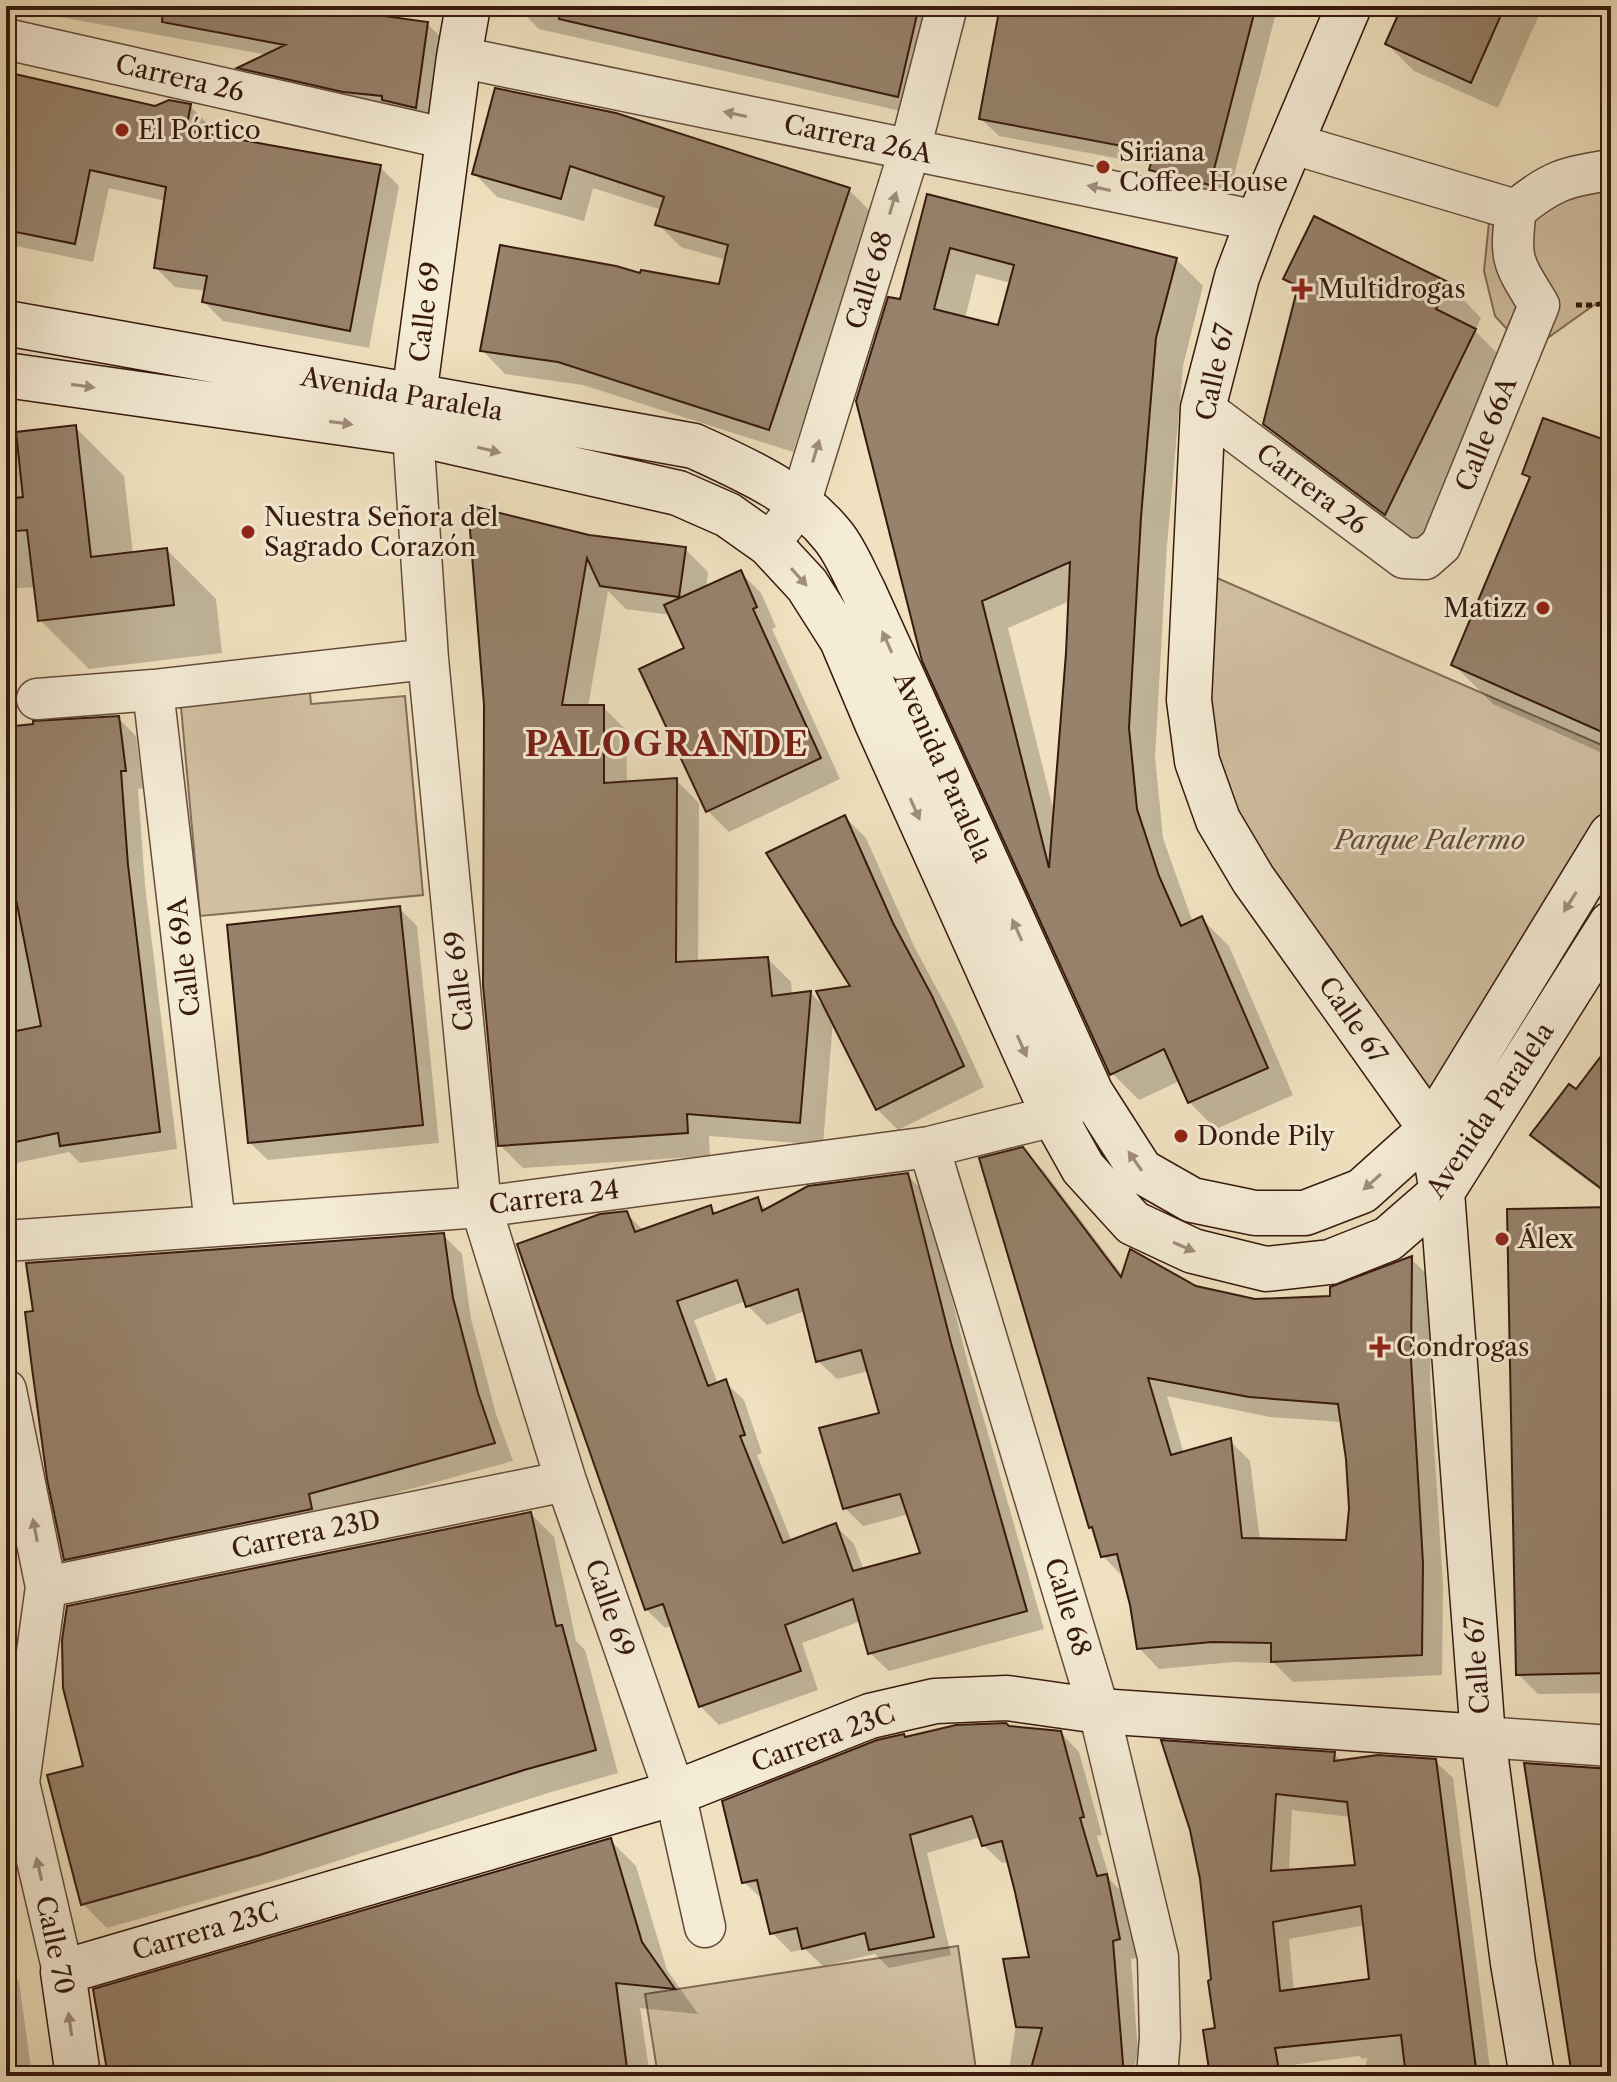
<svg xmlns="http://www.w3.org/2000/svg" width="1617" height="2082" font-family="'Libre Caslon Text',serif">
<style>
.green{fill:#d1c0a2;stroke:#846c58;stroke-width:2}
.shadow{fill:#0003;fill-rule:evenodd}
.building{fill:#97826b;stroke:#37190e;stroke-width:2;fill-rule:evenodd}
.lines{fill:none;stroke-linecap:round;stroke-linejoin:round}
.street-casing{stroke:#654b3a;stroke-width:43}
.secondary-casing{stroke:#37190e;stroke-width:47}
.path{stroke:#37190e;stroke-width:5;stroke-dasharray:6 4;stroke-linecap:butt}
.street{stroke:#f5ecd6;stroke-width:40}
.secondary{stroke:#f5ecd6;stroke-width:44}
.oneway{fill:#a08d7c}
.poi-dot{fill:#8f2418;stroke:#f5ecd6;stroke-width:3}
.labels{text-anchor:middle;stroke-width:6;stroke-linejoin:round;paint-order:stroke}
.street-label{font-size:26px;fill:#37190e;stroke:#f5ecd6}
.poi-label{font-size:26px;fill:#37190e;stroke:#f5ecd6;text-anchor:start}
.park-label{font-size:26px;font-style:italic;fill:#654b3a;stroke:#f5ecd6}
.district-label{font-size:34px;font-weight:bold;letter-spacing:2px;fill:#7a1f14;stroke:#f5ecd6}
</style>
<rect width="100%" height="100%" fill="#f0e2c0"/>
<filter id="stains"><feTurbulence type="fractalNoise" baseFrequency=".0025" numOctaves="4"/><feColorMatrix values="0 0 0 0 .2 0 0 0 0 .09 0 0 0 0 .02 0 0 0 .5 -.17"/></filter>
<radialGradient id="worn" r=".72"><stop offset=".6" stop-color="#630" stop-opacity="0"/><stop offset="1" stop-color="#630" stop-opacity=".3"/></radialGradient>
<!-- green -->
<path class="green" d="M1611,188V302L1594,305L1528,352L1495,316L1484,271L1489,222L1523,190Z
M1210,575L1611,749V848L1431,1129L1235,826L1199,690Z
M308,673L311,704L405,696L423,895L200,916L179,685Z
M958,1946L977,2076H658L645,1994Z"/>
<!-- shadow -->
<path class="shadow" d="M50,6H393L368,16L427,24L445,41L434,125L257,85L240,68L268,55L60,17Z
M520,6H942L918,115L539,29L519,9Z
M1004,6H1264L1275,17L1227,202L1169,187L1152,169L1153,165L999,136L981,119Z
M1404,6H1543L1498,108L1414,71L1387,44Z
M6,74L155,108L190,106L209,125L207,136L380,167L399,186L369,348L223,321L204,302L206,291L175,287L156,268L166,201L109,188L93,262L6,244Z
M497,90L849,190L872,213L793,452L583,385L505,374L482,350L641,276L720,286L726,260L681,247L658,224L662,210L593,188L584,221L497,197L474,173Z
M928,196L1176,259L1203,286L1183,366L1167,545L1155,756L1163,838L1193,923L1202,919L1229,946L1293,1095L1216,1129L1189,1102L1180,1081L1139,1100L1112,1073L924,660L901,302ZM976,274L1011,283L1000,328L965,319ZM1070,601L1055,812H1054L1008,628Z
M1286,278L1449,285L1481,318L1475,331L1508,364L1418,546L1298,456L1265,423L1299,291Z
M1611,424V757L1493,704L1453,664L1531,480L1525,474L1605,442Z
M75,427L124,476L133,554L167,550L216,599L222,653L89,669L40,620L36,587L6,589V435Z
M589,537L685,549L708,572L706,588L740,572L761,593L776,627L772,629L840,779L729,832L708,811L641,670L686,649L671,615L626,609L608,591L588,707H603L626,730L627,783L676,780L699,803L698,963L768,959L791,982L792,996L811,993L826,1009L854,988L845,817L866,838L914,946L953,1019L984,1087L898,1130L877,1109L833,1021L823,1145L709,1136L710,1156L523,1168L500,1145L485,985Z
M118,718L136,736L143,788L138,789L145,885L177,1149L80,1163L69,1152L6,1165V904L19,901L12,858L6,859V729Z
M400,909L417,926L439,1143L268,1160L250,1143Z
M1611,1047V1198L1553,1155L1533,1135L1577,1092Z
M1023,1150L1043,1170L1123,1276L1255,1301L1332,1298L1411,1259L1432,1279L1430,1381L1443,1585L1442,1675L1293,1682L1274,1663L1234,1662L1159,1669L1139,1648L1132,1604L1123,1577L1103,1556L1096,1531L1091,1527ZM1167,1396L1270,1417L1342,1422L1351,1508L1348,1542L1260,1541L1250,1461L1230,1441L1184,1454Z
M907,1175L926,1194L968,1364L1044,1629L889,1671L870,1653L861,1621L802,1643L818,1690L719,1725L700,1706L673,1625L665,1628L646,1609L626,1213L644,1231L710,1207L717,1214L757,1200L768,1211ZM746,1301L748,1306L767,1325L805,1311L818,1361L837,1379L869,1371L882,1414L845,1508L863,1526L909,1514L923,1554L864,1570L854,1544L835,1525L792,1542L757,1455L762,1453L744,1400L725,1382L718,1384L694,1320Z
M1611,1209V1693L1538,1694L1518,1674Z
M443,1235L462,1254L471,1319L496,1414L513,1461L85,1578L66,1559Z
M531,1514L554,1537L576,1641L585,1650L618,1773L548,1793L284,1878L107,1928L83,1904L85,1767Z
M1008,1728L1061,1733L1079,1752L1102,1835L1097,1836L1110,1880L1125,1895L1137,1958L1131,1959L1138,2052L1132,2076H1008L1017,2019L1031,1958L1009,1862L1002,1863L983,1845L981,1837L927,1853L951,1955L889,1968L875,1954L823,1966L805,1949L791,1952L772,1933L763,1900L744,1882L906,1739Z
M1334,1754L1342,1762L1435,1761L1453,1778L1491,2076H1364L1367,2058L1363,2059L1359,2056L1292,2065L1293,2076H1213L1217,2029L1214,1980L1202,1878L1192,1829ZM1292,1810L1351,1817L1358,1866L1289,1872ZM1365,1925L1372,1980L1294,1991L1289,1939Z
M610,1840L636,1866L667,1970L698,2014L640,2008L650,2076H110Z
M6,1968L19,1981L32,2076H6Z"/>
<!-- building -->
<path class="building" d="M163,6H311L428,22L416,108L382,100V96L343,92L237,68L285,45L162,22Z
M561,6H919L898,97L559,19Z
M1000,6H1256L1210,185L1149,170L1154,152L979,119Z
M1402,6H1505L1471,83L1385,44Z
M6,72L155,106L169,100L191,104L186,130L381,165L350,331L202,302L207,276L154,268L166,187L90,170L75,244L6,230Z
M495,88L616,113L850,188L769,430L558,362L480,351L500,245L616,266L640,273L641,270L719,284L728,245L655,225L664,197L570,166L561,199L472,174Z
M927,194L1177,258L1156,338L1141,517L1129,728L1137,809L1159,876L1181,926L1202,916L1268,1068L1188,1103L1164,1049L1110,1075L922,661L856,401L888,297L900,299ZM950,248L1014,265L998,325L934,309ZM1070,562L1066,653L1049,868L982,601Z
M1314,216L1450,283L1436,309L1476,329L1385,515L1263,424L1298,286L1283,279Z
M1543,418L1611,442V736L1451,665L1530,477L1522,474Z
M76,425L91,557L167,548L174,605L38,621L27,530L6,532V499L23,497L16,432Z
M468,505L589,535L686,547L679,597L600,586L587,558L562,705H604V783L677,778L676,962L768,957L772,996L811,991L800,1123L687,1114L688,1133L498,1146L483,985L484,705Z
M741,570L757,607L753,609L821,758L706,812L639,669L684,648L664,605Z
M119,716L126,771H121L128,865L160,1132L60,1146L58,1133L6,1144V1033L41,1026L13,884L6,835V727L33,724V721Z
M845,815L893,923L932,996L964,1066L876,1110L816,991L850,986L766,853Z
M400,906L423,1125L248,1143L227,925Z
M1611,1043V1196L1530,1135L1569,1084L1576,1089Z
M1023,1147L1121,1277L1130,1249L1196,1286L1255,1299L1330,1296V1287L1412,1256L1411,1359L1423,1563L1422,1655L1271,1662V1643L1212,1642L1137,1649L1130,1605L1117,1554L1101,1557L1092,1527L1089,1528L979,1158ZM1148,1378L1249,1397L1338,1404L1346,1459L1349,1508L1346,1540L1242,1538L1231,1438L1171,1455Z
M908,1173L951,1343L1027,1611L868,1654L853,1599L785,1625L801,1671L699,1707L663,1604L645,1610L517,1244L600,1214L627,1211L635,1232L711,1205L713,1214L758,1197L762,1211L808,1186ZM737,1280L746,1307L798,1289L816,1362L861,1350L879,1413L819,1428L843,1509L900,1494L920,1553L853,1571L836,1523L783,1543L740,1436L745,1435L726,1379L708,1386L677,1301Z
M1611,1207V1673L1516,1675L1507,1209Z
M444,1233L453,1298L478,1393L495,1443L309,1494L312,1509L64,1560L47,1479L32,1368L25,1312L33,1311L26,1263Z
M531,1512L556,1626L562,1625L596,1750L524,1770L260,1855L81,1905L47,1775L83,1766L63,1688L62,1640L67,1606Z
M1006,1723L1009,1726L1061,1731L1084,1817L1080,1818L1097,1876L1107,1874L1120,1939L1113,1941L1124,2076H1029L1042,2028L1016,2027L1003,1959L1029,1957L1015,1892L1002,1841L982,1846L972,1816L910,1835L934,1937L869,1950L865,1933L802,1949L797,1928L770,1934L757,1880L742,1883L722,1801L877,1740L904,1734L905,1737L956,1725Z
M1161,1740L1335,1752L1334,1761L1378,1755L1436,1759L1477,2076H1406L1401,2035L1275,2048L1280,2076H1210L1203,2030L1215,2028L1208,1981L1211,1979L1200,1879L1190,1830ZM1276,1794L1347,1802L1355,1865L1271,1871ZM1361,1906L1369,1979L1280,1991L1273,1922Z
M1524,1763L1611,1769V2076H1572Z
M611,1838L642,1942L675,1989L616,1983L628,2076H108L93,1989Z"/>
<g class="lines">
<defs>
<path id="street" d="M6,39L448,139
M459,57L1258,221
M1290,143L1516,210
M1203,408L1404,558L1425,559L1441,545L1539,305C1513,263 1509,260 1516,210C1550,181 1567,176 1611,170
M413,433L428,659L481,1207L566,1481L675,1793L705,1927
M769,544L800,504L910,149L947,6
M153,690L215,1224
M37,699L153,690L428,659
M929,1147L1099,1711L1158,1957L1160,2038L1157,2076
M6,1241L481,1207L929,1147L1054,1116L1081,1099
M6,1390L46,1587L19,1783L63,1972
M46,1587L566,1481
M1483,1737L1611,1746"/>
<path id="secondary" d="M1349,6L1258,221L1237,277L1203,408L1189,700L1197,761L1218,820L1253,879L1431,1129L1442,1192L1483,1737L1513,1963L1532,2076
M6,323L694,446C744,469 798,492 833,536C846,552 854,573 863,590L1091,1093L1141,1171L1192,1200L1255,1213H1305L1362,1191L1431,1129L1611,835
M6,375L413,433L678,493L728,515L769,544L807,585L842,640L877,723L1054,1116L1083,1168L1133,1223L1193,1251L1266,1269L1330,1262L1388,1239L1442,1192L1611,924
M413,427L414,396L459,57L468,6
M78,2076L63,1972L675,1793L870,1716L935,1701L1007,1698L1099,1711L1483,1737"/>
</defs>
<!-- street casing -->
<use href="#street" class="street-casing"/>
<!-- secondary casing -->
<use href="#secondary" class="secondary-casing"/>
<!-- path -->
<path class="path" d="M1576,305H1594L1611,302"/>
<!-- street -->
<use href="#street" class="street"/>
<!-- secondary -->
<use href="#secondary" class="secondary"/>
</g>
<!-- one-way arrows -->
<defs><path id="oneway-solid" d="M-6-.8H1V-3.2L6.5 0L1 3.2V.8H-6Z" transform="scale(2)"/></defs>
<g class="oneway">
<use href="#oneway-solid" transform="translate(735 114) rotate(-168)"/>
<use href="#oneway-solid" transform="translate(1099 188) rotate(-168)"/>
<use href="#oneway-solid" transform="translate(893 203) rotate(-73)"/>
<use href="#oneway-solid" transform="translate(83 386) rotate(8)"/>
<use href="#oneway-solid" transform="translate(341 423) rotate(8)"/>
<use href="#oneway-solid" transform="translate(489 450) rotate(13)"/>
<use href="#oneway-solid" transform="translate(816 451) rotate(-73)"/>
<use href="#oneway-solid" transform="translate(799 577) rotate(48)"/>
<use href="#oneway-solid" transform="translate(887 642) rotate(-114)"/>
<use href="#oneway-solid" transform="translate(915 809) rotate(66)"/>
<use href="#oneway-solid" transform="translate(1570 902) rotate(122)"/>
<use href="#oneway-solid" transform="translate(1017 930) rotate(-114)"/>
<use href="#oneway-solid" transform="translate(1022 1046) rotate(66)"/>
<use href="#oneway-solid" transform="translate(1135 1161) rotate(-125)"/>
<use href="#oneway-solid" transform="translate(1372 1182) rotate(138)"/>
<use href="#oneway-solid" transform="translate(1184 1247) rotate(23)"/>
<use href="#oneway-solid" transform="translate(35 1530) rotate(-101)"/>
<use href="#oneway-solid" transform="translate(39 1869) rotate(-103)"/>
<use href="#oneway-solid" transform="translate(70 2024) rotate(-98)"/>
</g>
<!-- markers -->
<g class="poi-dot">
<circle cx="122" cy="130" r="8"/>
<circle cx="1103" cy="167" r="8"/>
<path d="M1298 277h8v8h8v8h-8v8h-8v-8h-8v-8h8z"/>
<circle cx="248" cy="532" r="8"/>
<circle cx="1543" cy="608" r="8"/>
<circle cx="1181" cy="1136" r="8"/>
<circle cx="1502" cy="1239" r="8"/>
<path d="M1376 1335h8v8h8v8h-8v8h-8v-8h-8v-8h8z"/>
</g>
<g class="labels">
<!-- street labels -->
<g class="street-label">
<text transform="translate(180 78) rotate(13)" y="9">Carrera 26</text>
<text transform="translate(858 139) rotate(12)" y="9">Carrera 26A</text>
<text transform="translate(869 280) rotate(-73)" y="9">Calle 68</text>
<text transform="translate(425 312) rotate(-83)" y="9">Calle 69</text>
<text transform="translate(1215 372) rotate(-78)" y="9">Calle 67</text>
<text transform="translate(402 394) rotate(10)" y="9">Avenida Paralela</text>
<text transform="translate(1486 434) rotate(-68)" y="9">Calle 66A</text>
<text transform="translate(1312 489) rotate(37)" y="9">Carrera 26</text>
<text transform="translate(943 767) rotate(66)" y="9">Avenida Paralela</text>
<text transform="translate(184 957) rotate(-97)" y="9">Calle 69A</text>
<text transform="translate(459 981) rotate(-96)" y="9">Calle 69</text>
<text transform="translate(1353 1020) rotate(55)" y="9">Calle 67</text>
<text transform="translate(1490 1110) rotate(-56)" y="9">Avenida Paralela</text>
<text transform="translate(554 1197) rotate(-7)" y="9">Carrera 24</text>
<text transform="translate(306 1534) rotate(-12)" y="9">Carrera 23D</text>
<text transform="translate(1068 1607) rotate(73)" y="9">Calle 68</text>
<text transform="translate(610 1608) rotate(71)" y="9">Calle 69</text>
<text transform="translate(1477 1665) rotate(-94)" y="9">Calle 67</text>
<text transform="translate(823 1738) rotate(-20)" y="9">Carrera 23C</text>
<text transform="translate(205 1931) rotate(-16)" y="9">Carrera 23C</text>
<text transform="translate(55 1945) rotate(78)" y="9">Calle 70</text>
</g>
<!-- poi labels -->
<g class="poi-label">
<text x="138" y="139">El Pórtico</text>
<text x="1119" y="161">Siriana<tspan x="1119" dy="30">Coffee House</tspan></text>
<text x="1318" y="298">Multidrogas</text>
<text x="264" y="526">Nuestra Señora del<tspan x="264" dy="30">Sagrado Corazón</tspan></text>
<text x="1527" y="617" text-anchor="end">Matizz</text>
<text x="1197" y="1145">Donde Pily</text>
<text x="1518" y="1248">Álex</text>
<text x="1396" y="1356">Condrogas</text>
</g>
<!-- park labels -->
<g class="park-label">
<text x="1430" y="849">Parque Palermo</text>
</g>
<!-- district labels -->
<g class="district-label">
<text x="667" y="756">PALOGRANDE</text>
</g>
</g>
<!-- margin -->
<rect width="1617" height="2082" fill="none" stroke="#f0e2c0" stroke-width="32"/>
<rect x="8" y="8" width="1601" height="2066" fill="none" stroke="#37190e" stroke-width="4"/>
<rect x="16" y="16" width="1585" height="2050" fill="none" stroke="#37190e" stroke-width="2"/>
<rect width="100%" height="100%" filter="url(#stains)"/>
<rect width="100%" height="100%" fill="url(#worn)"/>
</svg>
